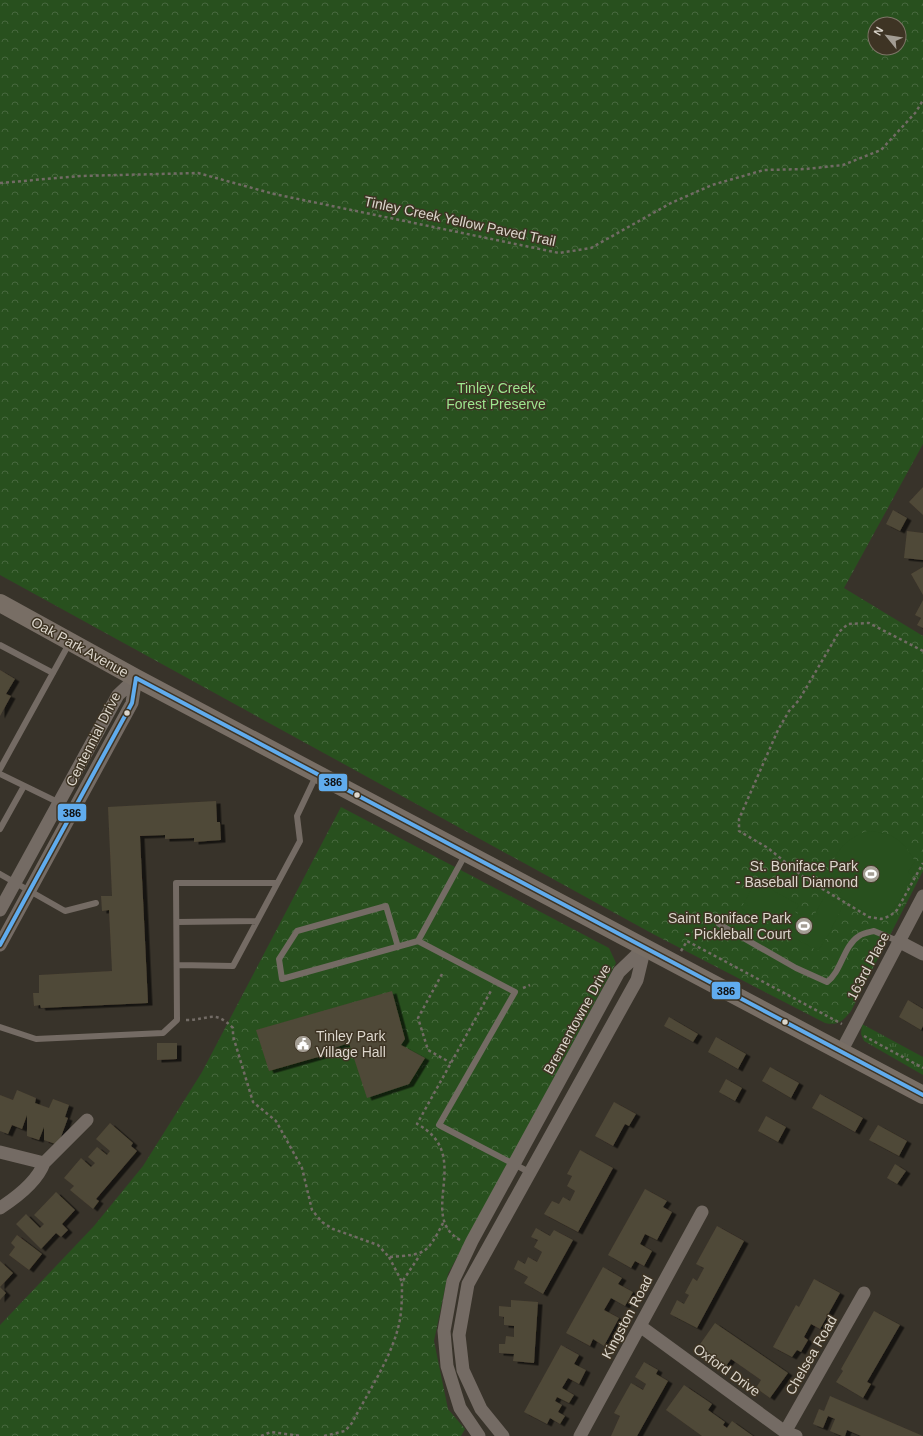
<svg xmlns="http://www.w3.org/2000/svg" width="923" height="1436" font-family="Arial,sans-serif">
<style>
.grass{fill:url(#grass-tufts)}
.park{fill:url(#park-crowns);fill-rule:evenodd}
.pitch{fill:#28501e}
.building{fill:#504837;filter:url(#shadow)}
.lines{fill:none;stroke-linecap:round;stroke-linejoin:round}
.path{stroke:#726b65;stroke-width:2.5;stroke-dasharray:3 3;stroke-linecap:butt}
.lane{stroke:#746b64;stroke-width:6}
.street{stroke:#746b64;stroke-width:13}
.secondary{stroke:#786e65;stroke-width:18}
.bus-1-casing{stroke:#3e3424;stroke-width:7}
.bus-1{stroke:#60acee;stroke-width:4}
.bus-dot{fill:#dcd6cc;stroke:#3e3424;stroke-width:1.5}
.labels{text-anchor:middle;stroke-width:3;stroke-linejoin:round;paint-order:stroke}
.street-label{font-size:14px;fill:#dcd6cc;stroke:#3e3424}
.park-label{font-size:14px;fill:#9de68e;stroke:#3e3424}
.poi-label{font-size:14px;fill:#dcd6cc;stroke:#3e3424;text-anchor:end}
.line-badge{stroke:#3e3424;stroke-width:1.5}
.pale-badge-label{font-size:11px;text-anchor:middle;font-weight:bold;fill:#111}
</style>
<defs>
<pattern id="grass-tufts" width="24" height="20" patternUnits="userSpaceOnUse"><rect width="24" height="20" fill="#28501e"/><path d="M3 7l-1-3M5 7V3M7 7l1-3M15 17l-1-3M17 17v-4M19 17l1-3" fill="none" stroke="#47683e"/></pattern>
<pattern id="park-crowns" width="20" height="18" patternUnits="userSpaceOnUse"><rect width="20" height="18" fill="#28501e"/><path d="M2 6a3 3 0 1 1 6 0M12 15a3 3 0 1 1 6 0" fill="none" stroke="#47683e"/></pattern>
<filter id="shadow"><feDropShadow dx="4.5" dy="2.5" stdDeviation="0" flood-color="#0009"/></filter>
</defs>
<rect width="100%" height="100%" fill="#38332a"/>
<!-- grass -->
<path class="grass" d="M862,1024L923,1057V1075L864,1041L861,1034Z"/>
<!-- park -->
<path class="park" d="M0,0H923V444L844,588L923,636V871L851,1011C843,1021 838,1026 825,1023L653,934L0,575ZM875,24H899V48H875Z
M341,807L609,948L616,963L448,1274L434,1341L448,1409L465,1429L461,1436H0V1325L94,1226L143,1166L202,1072Z"/>
<!-- pitch -->
<path class="pitch" d="M867,831C892,832 902,839 915,861L908,872L913,876C904,890 892,927 869,914C859,909 849,902 839,896L842,890L832,885C829,857 841,841 867,831Z
M756,881L799,905L795,912L811,921L825,896L843,905L830,932L818,951L741,908Z"/>
<!-- building -->
<path class="building" d="M923,487V515L909,502Z
M893,510L907,518L900,531L886,524Z
M907,531L923,533V560L904,558Z
M923,567V595L911,574Z
M923,600V628L917,625L921,618L915,615Z
M0,670L15,679L6,694L11,696L0,716Z
M216,801L217,822H220L221,840L194,842V838L165,839V835L140,836L148,1003L41,1008L40,1005L34,1006L33,993H39V975L112,971L109,910L102,911L101,896H112L108,807Z
M392,991L405,1039L401,1045L425,1058L409,1084L367,1098L349,1043L331,1049L332,1053L269,1071L256,1030Z
M908,1000L923,1009V1026L921,1030L899,1017Z
M669,1017L698,1034L693,1042L664,1026Z
M716,1037L746,1054L738,1069L708,1052Z
M157,1043H177V1059L157,1060Z
M770,1067L799,1083L791,1098L762,1081Z
M726,1079L742,1088L735,1101L719,1092Z
M17,1090L36,1098L35,1103L49,1108L53,1099L69,1105L65,1117L68,1118L58,1145L44,1140V1127L39,1140L27,1136V1115L22,1129L12,1125L8,1134L0,1131V1095L13,1100Z
M820,1094L863,1118L855,1132L812,1108Z
M614,1102L636,1114L629,1126L625,1124L613,1146L595,1136Z
M766,1116L786,1127L778,1142L758,1131Z
M110,1123L133,1143L131,1146L137,1151L96,1199L99,1201L93,1209L70,1190L74,1186L64,1178L81,1158L91,1167L95,1163L88,1157L97,1147L107,1155L110,1151L96,1139Z
M878,1125L907,1141L899,1156L869,1140Z
M580,1150L613,1168L578,1232L544,1214L552,1201L559,1204L563,1197L570,1201L575,1191L567,1186L572,1176L567,1174Z
M895,1164L906,1171L897,1184L887,1178Z
M645,1189L667,1201L663,1207L672,1212L657,1240L645,1234L640,1244L652,1251L644,1266L635,1261L631,1268L608,1255Z
M56,1192L75,1210L62,1224L68,1230L61,1237L56,1233L41,1249L16,1224L26,1214L40,1228L44,1224L34,1215Z
M717,1226L744,1241L697,1328L670,1314L677,1300L684,1304L689,1295L685,1293L693,1278L697,1281L704,1268L696,1264Z
M536,1228L550,1236L554,1230L573,1240L543,1294L524,1283L528,1277L514,1269L518,1260L525,1264L528,1257L537,1262L542,1252L534,1247L538,1240L531,1237Z
M17,1235L42,1254L29,1270L9,1255L15,1247L11,1243Z
M0,1261L13,1273L0,1287Z
M603,1267L622,1278L618,1284L633,1292L625,1306L611,1298L604,1310L619,1318L604,1346L593,1339L590,1346L566,1333Z
M814,1279L840,1293L820,1329L811,1324L804,1337L808,1340L801,1352L797,1350L792,1357L773,1347L796,1305L799,1307Z
M0,1287L6,1293L0,1300Z
M511,1300L538,1302L534,1363L513,1361L514,1354L499,1353V1344H505L506,1336L514,1337V1326L504,1325V1317L499,1316V1306L511,1307Z
M874,1311L900,1325L867,1382L871,1384L863,1398L836,1382L843,1371L841,1369Z
M715,1323L788,1373L770,1398L756,1388L761,1380L731,1359L726,1366L698,1347Z
M561,1345L579,1355L574,1364L586,1370L579,1384L568,1378L562,1388L574,1395L569,1403L557,1397L555,1401L562,1405L558,1412L565,1416L560,1424L550,1418L547,1424L524,1412Z
M644,1362L658,1370L656,1374L668,1381L637,1436H611L620,1416L614,1413L631,1383L643,1390L646,1384L635,1377Z
M684,1385L712,1404L708,1410L725,1422L723,1425L727,1428L732,1421L753,1436H702L666,1410Z
M830,1396L923,1436H861L847,1430L845,1436H842L830,1431L835,1419L828,1416L823,1428L813,1424L819,1409L824,1411Z"/>
<g class="lines">
<!-- path -->
<path class="path" d="M0,183L80,176L198,173L274,194L559,253L591,248L671,203L712,185L764,170L806,169L843,165L881,150L916,112L923,100
M923,651L869,623L848,624L839,632L799,700L789,711L778,730L739,819V831L768,848L806,879L869,917L881,919L890,916L897,910L923,863
M681,951L687,941L842,1024
M442,974L418,1018L428,1050L451,1063
M523,988L530,985
M186,1020C210,1020 214,1009 233,1028V1036L253,1102L276,1121L302,1168L312,1210L322,1222L333,1229L378,1245L389,1257C425,1254 426,1256 443,1223
M864,1036L923,1068
M460,1240C416,1215 475,1155 417,1124L492,989
M389,1257L402,1282L420,1255
M261,1436L271,1432L301,1436
M324,1436L345,1431L352,1423C368,1392 394,1354 400,1319C402,1307 402,1294 402,1282"/>
<!-- lane -->
<path class="lane" d="M0,645L53,673
M0,769L70,642
M0,774L74,810
M0,829L24,786
M0,874L65,911L96,903
M177,922L256,921
M719,924L796,968L827,982C842,971 843,946 859,936C863,933 870,932 874,931L898,941
M418,941L515,992L439,1125L531,1173
M398,947L386,906L297,931L279,959L282,979L418,941L465,855
M178,965L233,966L300,841L297,816L316,776
M0,1027L36,1039L163,1033L177,1020L176,883H277"/>
<!-- street -->
<path class="street" d="M0,910L118,695L136,678
M898,941L923,954
M0,945L132,703L136,678
M842,1050L923,896
M0,1152L44,1163C37,1182 17,1197 0,1208
M44,1163L87,1120
M640,1326L785,1432L796,1436
M785,1432L864,1293
M479,1436L460,1408L447,1366L444,1331L453,1281L472,1241L619,972L645,947
M503,1436L481,1409L463,1370L459,1335L468,1284L637,980L645,947
M580,1436L702,1212"/>
<!-- secondary -->
<path class="secondary" d="M0,603L136,678L923,1095"/>
<defs>
<path id="bus-1" d="M136,678L923,1095
M0,945L132,703L136,678"/>
</defs>
<!-- bus-1 casing -->
<use href="#bus-1" class="bus-1-casing"/>
<!-- bus-1 -->
<use href="#bus-1" class="bus-1"/>
</g>
<!-- icons -->
<defs>
<symbol id="stadium-disc" viewBox="-11 -11 22 22"><circle r="9.5" fill="#a39d93" stroke="#3e3424"/><path d="M0-5a6.5 5 0 1 0 0 10a6.5 5 0 1 0 0-10ZM-3.5-1.8h7v3.6h-7Z" fill="#fff"/></symbol>
<symbol id="civic-disc" viewBox="-11 -11 22 22"><circle r="9.5" fill="#a39d93" stroke="#3e3424"/><path d="M-.6-6.5H3V-4.5H.6V-3L4-1V1h2V6H-6V1h2V-1L-.6-3ZM-1.2 2.5V6h2.4V2.5Z" fill="#fff"/></symbol>
</defs>
<g fill-rule="evenodd">
<use href="#stadium-disc" x="861" y="864" width="20" height="20"/>
<use href="#stadium-disc" x="794" y="916" width="20" height="20"/>
<use href="#civic-disc" x="293" y="1034" width="20" height="20"/>
</g>
<!-- markers -->
<g class="bus-dot">
<circle cx="127" cy="713" r="3.5"/>
<circle cx="357" cy="795" r="3.5"/>
<circle cx="785" cy="1022" r="3.5"/>
</g>
<g class="labels">
<!-- street labels -->
<g class="street-label">
<text transform="translate(460 221) rotate(12)" y="5">Tinley Creek Yellow Paved Trail</text>
<text transform="translate(80 647) rotate(29)" y="5">Oak Park Avenue</text>
<text transform="translate(93 739) rotate(-63)" y="5">Centennial Drive</text>
<text transform="translate(868 966) rotate(-62)" y="5">163rd Place</text>
<text transform="translate(577 1019) rotate(-61)" y="5">Brementowne Drive</text>
<text transform="translate(627 1317) rotate(-62)" y="5">Kingston Road</text>
<text transform="translate(811 1355) rotate(-60)" y="5">Chelsea Road</text>
<text transform="translate(727 1370) rotate(36)" y="5">Oxford Drive</text>
</g>
<!-- park labels -->
<g class="park-label">
<text x="496" y="393">Tinley Creek<tspan x="496" dy="16">Forest Preserve</tspan></text>
</g>
<!-- poi labels -->
<g class="poi-label">
<text x="858" y="871">St. Boniface Park<tspan x="858" dy="16">- Baseball Diamond</tspan></text>
<text x="791" y="923">Saint Boniface Park<tspan x="791" dy="16">- Pickleball Court</tspan></text>
<text x="316" y="1041" text-anchor="start">Tinley Park<tspan x="316" dy="16">Village Hall</tspan></text>
</g>
</g>
<g class="line-badge">
<rect x="318" y="773" width="30" height="19" rx="4" fill="#60acee"/>
<rect x="57" y="803" width="30" height="19" rx="4" fill="#60acee"/>
<rect x="711" y="981" width="30" height="19" rx="4" fill="#60acee"/>
</g>
<g class="pale-badge-label">
<text x="333" y="786">386</text>
<text x="72" y="817">386</text>
<text x="726" y="995">386</text>
</g>
<!-- north arrow -->
<g transform="translate(887 36) rotate(300)"><circle r="19" fill="#3e3424" stroke="#7d7567"/>
<path d="M0-3L7 15L0 10L-7 15Z" fill="#a39d93"/>
<text y="-6" font-size="11" font-weight="bold" text-anchor="middle" fill="#dcd6cc">N</text>
</g>
</svg>
